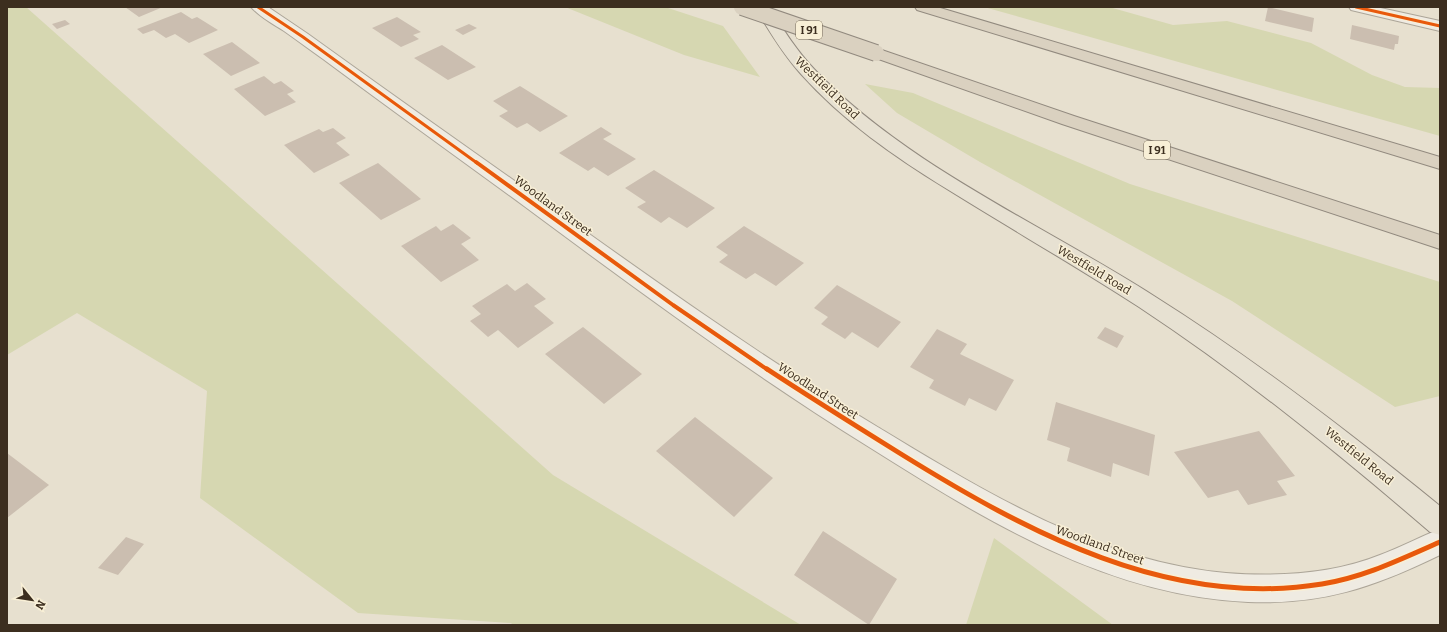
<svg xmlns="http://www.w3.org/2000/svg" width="1447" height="632" font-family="Bitter,serif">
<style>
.green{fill:#d6d7b1}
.building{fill:#cbbeb0}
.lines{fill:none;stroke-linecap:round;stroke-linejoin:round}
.minor-casing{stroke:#aca598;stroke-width:2}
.major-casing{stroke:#928a7f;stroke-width:2}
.highway-casing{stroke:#928a7f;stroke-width:2}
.minor{fill:#efebe2;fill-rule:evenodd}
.major{fill:#e7e1d2;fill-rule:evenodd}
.highway{fill:#dad1c0;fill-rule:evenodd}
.highway-bridge-casing{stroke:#928a7f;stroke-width:18;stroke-linecap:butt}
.highway-bridge{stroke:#dad1c0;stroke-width:16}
.cycleway-far2-casing{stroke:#f8efd6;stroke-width:5}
.cycleway-far1-casing{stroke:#f8efd6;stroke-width:6}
.cycleway-casing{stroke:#f8efd6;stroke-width:8}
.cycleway-far2{stroke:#e8590c;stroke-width:3}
.cycleway-far1{stroke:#e8590c;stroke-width:4}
.cycleway{stroke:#e8590c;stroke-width:5}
.labels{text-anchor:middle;stroke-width:3;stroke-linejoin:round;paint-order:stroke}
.shield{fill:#f8efd6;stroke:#746856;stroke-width:1}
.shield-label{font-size:11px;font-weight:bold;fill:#3c2e1f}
.street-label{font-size:12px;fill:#3c2e1f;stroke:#f8efd6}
</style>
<rect width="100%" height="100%" fill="#e7e0cf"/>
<!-- green -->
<path class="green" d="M7,7H26L553,475L801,625H513L511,623L358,613L200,498L207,391L77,313L7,355Z
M565,7H665L723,26L760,77L684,55Z
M984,7H1109L1173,25L1227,21L1311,43L1372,75L1405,87L1440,88V136Z
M865,84L913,93L1130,184L1440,282V396L1395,407L1232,301L980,162L897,113Z
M994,538L1113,625H966Z"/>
<!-- building -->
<path class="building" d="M125,7H163L139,17Z
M1268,7L1314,18L1312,32L1265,21Z
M181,12L192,19L197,17L218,30L189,43L175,34L166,38L154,30L143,34L137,29Z
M397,17L421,32L413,35L419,39L401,47L372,28Z
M65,20L70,24L57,29L52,24Z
M469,24L477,28L463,35L455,30Z
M1352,25L1399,36L1398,44H1395L1394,50L1350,39Z
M232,42L260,63L231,76L203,54Z
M442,45L476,67L448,80L414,58Z
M264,76L274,84L281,81L294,91L287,94L296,102L265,116L234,89Z
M520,86L568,116L540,132L527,123L517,128L499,116L508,111L493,101Z
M601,127L612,134L603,139L636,159L608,176L594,167L588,171L559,153Z
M333,128L346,138L336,143L350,155L314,173L284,145L319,129L323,132Z
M378,163L421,199L381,220L339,183Z
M654,170L715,208L687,228L669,217L661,223L637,207L646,202L625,188Z
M453,224L471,238L461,244L479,260L441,282L401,246L436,226L441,231Z
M744,226L804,263L776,286L755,273L746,279L719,262L728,255L716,247Z
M527,283L546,299L534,306L554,323L518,348L498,330L488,337L470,321L481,314L472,306L507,284L515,291Z
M837,285L901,322L878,348L852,332L845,339L821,324L828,317L814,308Z
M583,327L642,374L604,404L545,354Z
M1105,327L1124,336L1117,348L1097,338Z
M937,329L967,344L960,354L1014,380L996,411L969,398L965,406L929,388L934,380L910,367Z
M1056,402L1155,435L1149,476L1113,463L1111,477L1067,461L1070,448L1047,440Z
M695,417L773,478L734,517L656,451Z
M1259,431L1295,476L1277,481L1287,495L1248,505L1238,490L1208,498L1174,452Z
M7,453L49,485L7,518Z
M823,531L897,579L869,625L794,575Z
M126,537L144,544L118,575L98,568Z"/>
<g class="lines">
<defs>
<path id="minor" d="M251,7H268L308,34C391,94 474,152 557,211C662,286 766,360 876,426C985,492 1096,561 1226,573C1277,577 1333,574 1380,555C1401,547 1420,537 1440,529V555C1374,587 1323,605 1248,602C1107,596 985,520 869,447C750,373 637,290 524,206C457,157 390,109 323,59C310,50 297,40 284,31C273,24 260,17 251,7Z
M1349,7H1376L1440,21V31L1351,10Z"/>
<path id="major" d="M755,7H769C783,29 796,50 814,69C905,165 1043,225 1154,296C1254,359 1348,431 1440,506V535L1430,532C1337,452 1242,375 1139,307C1076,266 1011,229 947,189C895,157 843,121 801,74C783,54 769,31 755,7Z"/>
<path id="highway" d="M915,7H937L1440,157V169L917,10Z
M876,48L1074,116L1440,235V249L1062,124L870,56L868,53L870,50Z"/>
</defs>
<!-- minor casing -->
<use href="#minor" class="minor-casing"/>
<!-- major casing -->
<use href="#major" class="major-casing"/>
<!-- highway casing -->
<use href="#highway" class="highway-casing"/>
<!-- minor -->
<use href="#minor" class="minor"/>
<!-- major -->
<use href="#major" class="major"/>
<!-- highway -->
<use href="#highway" class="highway"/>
<defs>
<path id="highway-bridge" d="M742,7L876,53"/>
</defs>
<!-- highway-bridge casing -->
<use href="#highway-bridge" class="highway-bridge-casing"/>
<!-- highway-bridge -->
<use href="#highway-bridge" class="highway-bridge"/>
<defs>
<path id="cycleway-far2" d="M258,7L303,37L477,163
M1356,7L1440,26"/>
<path id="cycleway-far1" d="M476,162L673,305L768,370"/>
<path id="cycleway" d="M767,369C811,398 856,426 901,454C1027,532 1169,609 1322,584C1365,577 1401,559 1440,542"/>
</defs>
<!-- cycleway-far2 casing -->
<use href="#cycleway-far2" class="cycleway-far2-casing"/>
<!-- cycleway-far1 casing -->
<use href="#cycleway-far1" class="cycleway-far1-casing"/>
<!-- cycleway casing -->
<use href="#cycleway" class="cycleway-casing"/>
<!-- cycleway-far2 -->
<use href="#cycleway-far2" class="cycleway-far2"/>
<!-- cycleway-far1 -->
<use href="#cycleway-far1" class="cycleway-far1"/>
<!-- cycleway -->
<use href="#cycleway" class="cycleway"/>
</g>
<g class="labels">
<!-- shield labels -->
<g class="shield">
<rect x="796" y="21" width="26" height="18" rx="3"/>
<rect x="1144" y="141" width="26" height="18" rx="3"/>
</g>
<g class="shield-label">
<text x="809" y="34">I 91</text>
<text x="1157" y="154">I 91</text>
</g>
<!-- street labels -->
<g class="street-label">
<text transform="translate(827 88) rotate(44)" y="4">Westfield Road</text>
<text transform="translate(553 206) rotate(36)" y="4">Woodland Street</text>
<text transform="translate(1094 270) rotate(31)" y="4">Westfield Road</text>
<text transform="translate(818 391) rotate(33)" y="4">Woodland Street</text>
<text transform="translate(1359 456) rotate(39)" y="4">Westfield Road</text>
<text transform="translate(1100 545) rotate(20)" y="4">Woodland Street</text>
</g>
</g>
<!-- border -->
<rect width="1447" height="632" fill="none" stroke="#3c2e1f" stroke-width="16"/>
<!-- north arrow -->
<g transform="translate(32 600) rotate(120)" stroke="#f8efd6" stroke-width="3" paint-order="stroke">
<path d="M0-3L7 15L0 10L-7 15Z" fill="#3c2e1f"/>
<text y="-6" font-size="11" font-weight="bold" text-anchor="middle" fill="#3c2e1f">N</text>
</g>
</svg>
